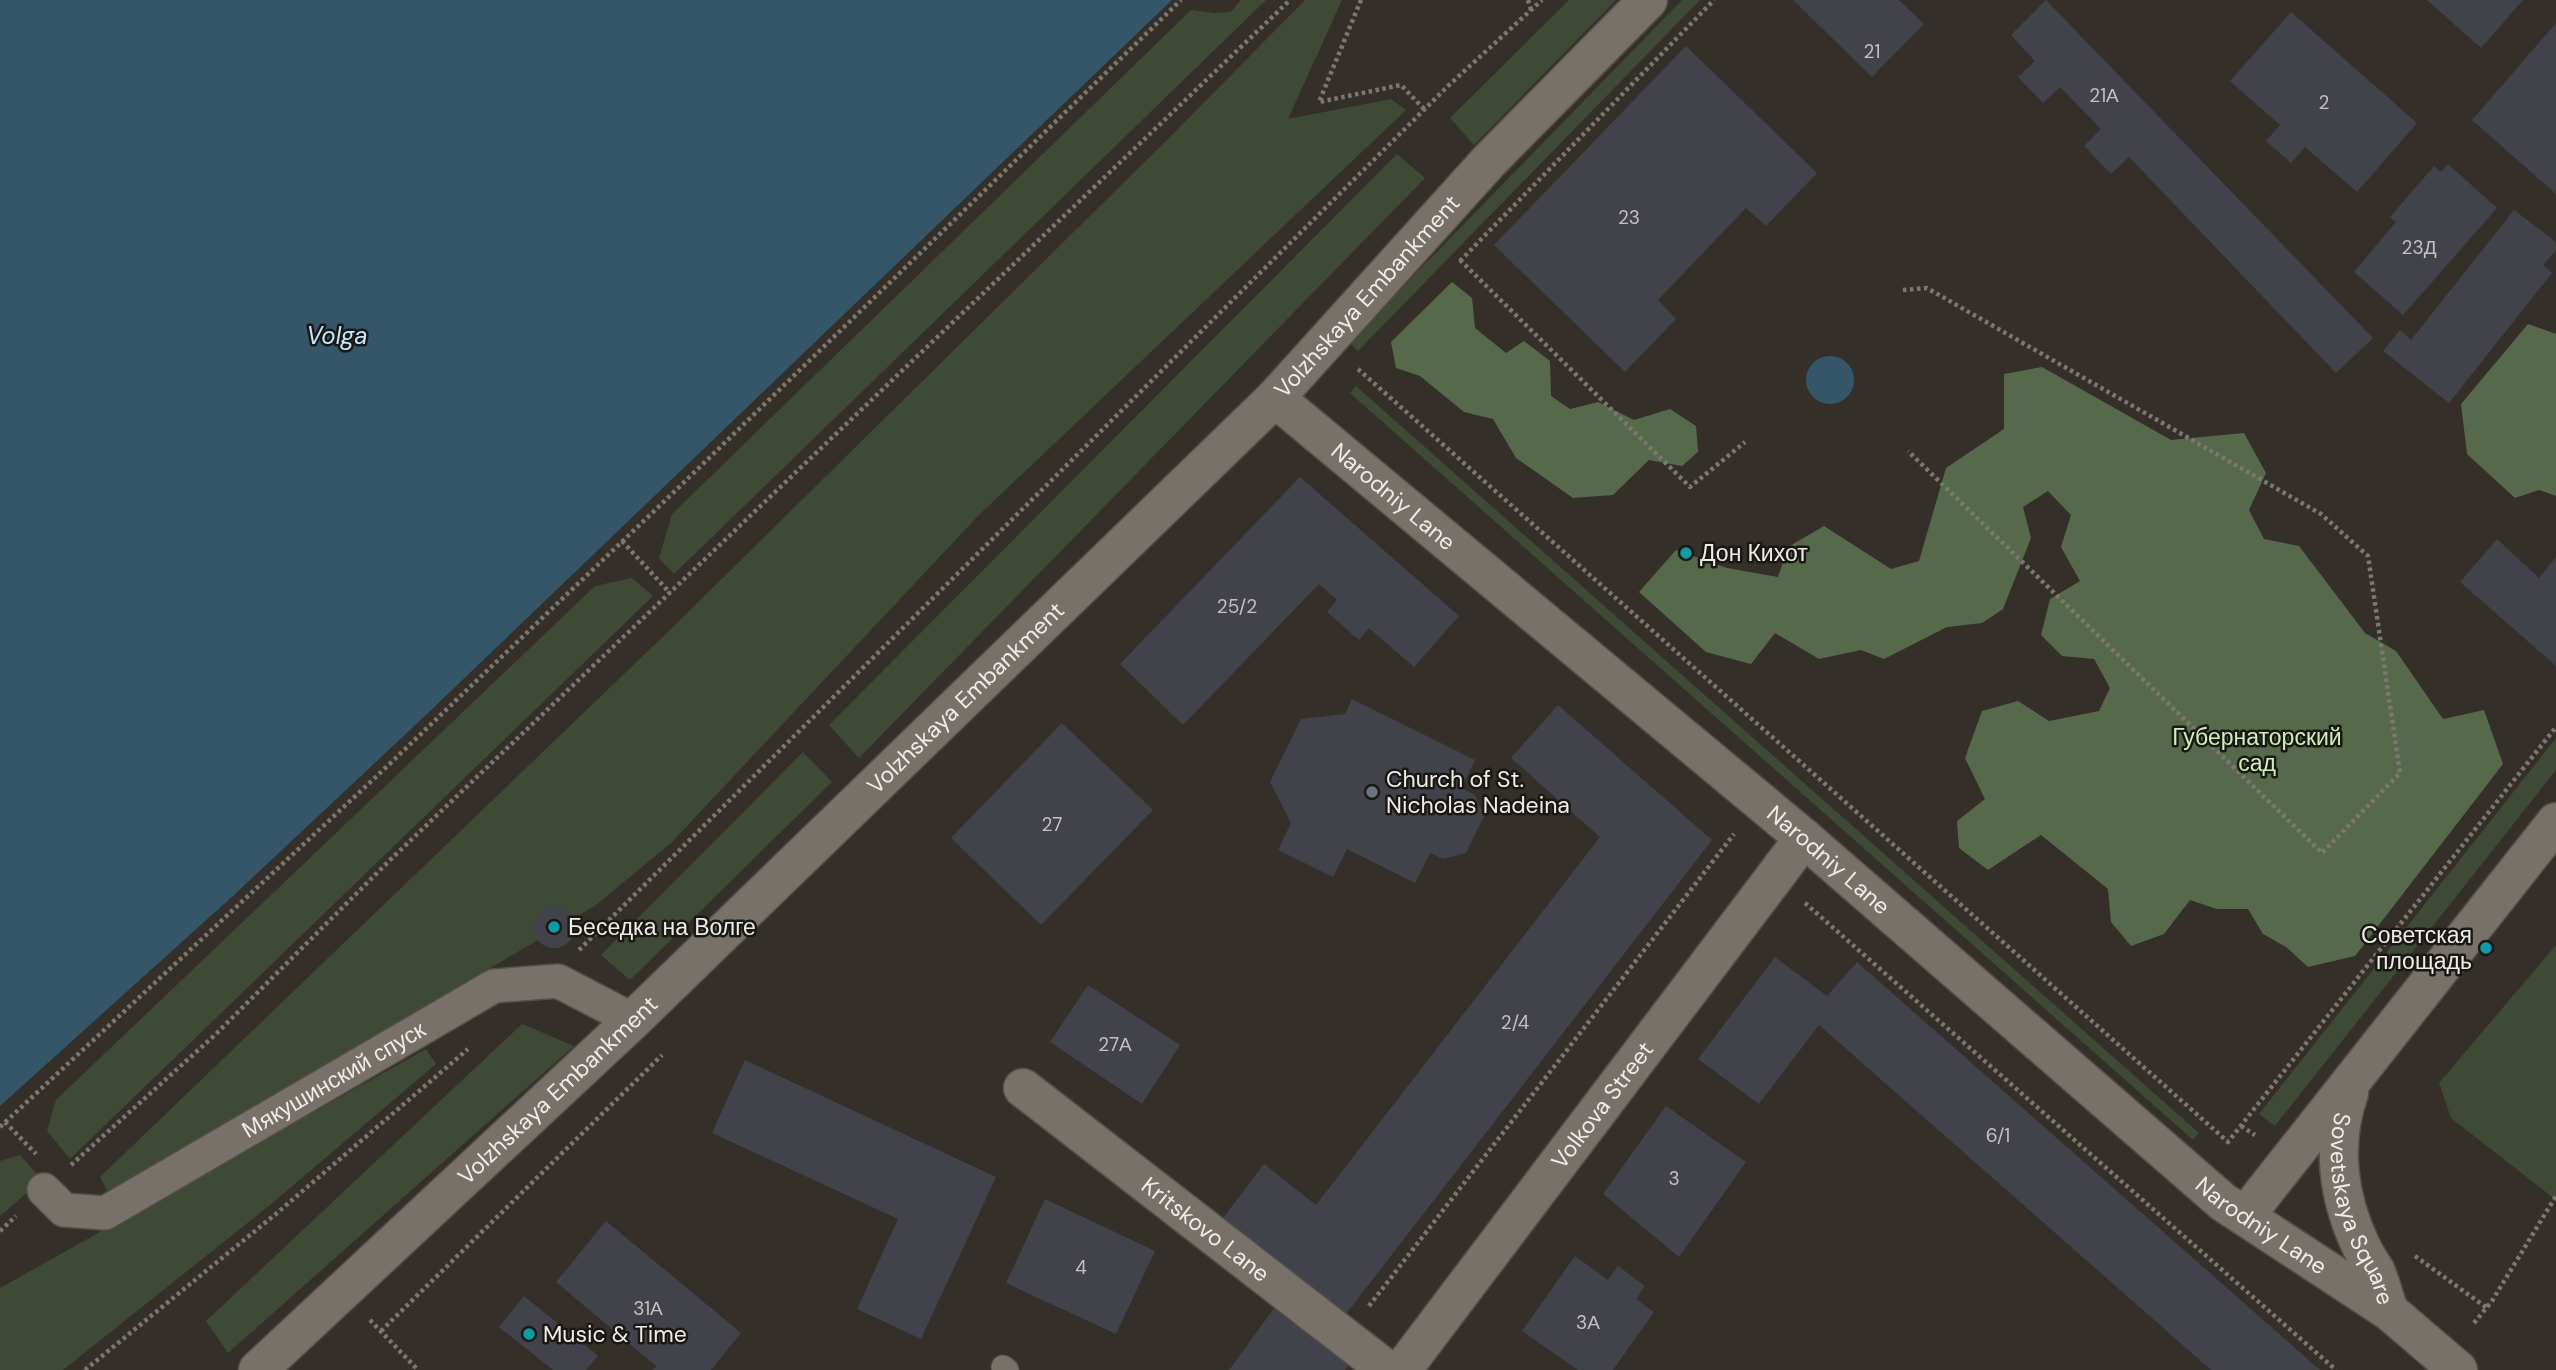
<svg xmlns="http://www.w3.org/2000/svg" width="2556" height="1370" font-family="'DM Sans',sans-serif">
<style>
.green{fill:#3e4a36}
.forest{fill:#57694b}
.water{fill:#345668}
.building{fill:#42424a}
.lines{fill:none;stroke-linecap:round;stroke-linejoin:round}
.service-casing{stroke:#544e48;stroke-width:25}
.pedestrian-casing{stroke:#544e48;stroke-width:36}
.minor-casing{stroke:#544e48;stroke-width:41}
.path{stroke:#7c7771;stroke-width:4.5;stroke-dasharray:3.5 3.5;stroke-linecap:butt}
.service{stroke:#78716a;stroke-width:23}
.pedestrian{stroke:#78716a;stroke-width:33}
.minor{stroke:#78716a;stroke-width:38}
.culture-dot{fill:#0f9aa8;stroke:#1a1815;stroke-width:2.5}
.worship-dot{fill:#6b7280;stroke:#1a1815;stroke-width:2.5}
.labels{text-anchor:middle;stroke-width:5;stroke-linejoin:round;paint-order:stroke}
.number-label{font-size:19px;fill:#c4c1bf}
.street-label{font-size:23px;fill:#efebe6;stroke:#1a1815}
.poi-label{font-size:23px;fill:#efebe6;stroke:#1a1815;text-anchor:start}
.park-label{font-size:23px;fill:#ceefb8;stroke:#1a1815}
.water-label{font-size:24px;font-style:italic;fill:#c3e7fd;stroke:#1a1815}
</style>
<rect width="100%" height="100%" fill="#352f29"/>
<!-- green -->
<path class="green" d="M1241,0H1266L674,574L659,558L672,514L1191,10L1214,13L1231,12Z
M1305,0H1342L1288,119L1391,99L1406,110L978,516L671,843L596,905L573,919C556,893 523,913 538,940L109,1194L100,1177L675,625L1167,140Z
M1569,0H1616L1474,145L1450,118Z
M1682,0H1700L1358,351L1349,342Z
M1397,154L1425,178L859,758L829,725Z
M1356,386L2199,1133L2193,1140L1350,393Z
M632,578L653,596L70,1159L47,1131L56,1100L595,586Z
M2556,738V770L2275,1126L2259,1114Z
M803,752L832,782L630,980L601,955Z
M2556,945V1200L2451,1118L2439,1083Z
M522,1024L574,1046L228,1353L206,1321Z
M426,1049L436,1064L270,1205L63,1370H0V1288Z
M20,1155L42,1180L0,1216V1161Z"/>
<!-- forest -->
<path class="forest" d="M1452,282L1472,298L1475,328L1506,353L1524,341L1550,361L1551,396L1570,409L1598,402L1634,420L1670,409L1696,426L1698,452L1682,466L1649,460L1613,495L1573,498L1516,458L1493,419L1464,412L1420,376L1396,368L1391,342Z
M2528,324L2556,334V496L2539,490L2515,498L2467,454L2461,404Z
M2042,367L2171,440L2244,433L2266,473L2249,510L2264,539L2299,546L2365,633L2396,651L2443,719L2484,710L2503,764L2355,956L2308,967L2286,947L2263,934L2248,909H2217L2190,900L2164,934L2131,946L2111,922L2108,889L2041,835L1988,870L1959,848L1957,821L1985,799L1965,758L1982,711L2018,701L2049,721L2099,711L2110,688L2094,659L2062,656L2041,635L2050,599L2080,581L2061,547L2071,515L2048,491L2023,507L2031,538L2003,609L1982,623L1947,627L1884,659L1861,650L1819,659L1775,633L1751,664L1706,652L1639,592L1676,550L1727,568L1778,577L1788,547L1824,526L1891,569L1919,561L1946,468L2004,429V374Z"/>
<!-- water -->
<path class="water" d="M0,0H1172L427,714L234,895L0,1106Z
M1806 380a24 24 0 1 1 48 0a24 24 0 1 1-48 0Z"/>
<!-- building -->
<path class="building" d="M1793,0H1899L1924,24L1872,77Z
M2046,0L2373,338L2336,373L2129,157L2111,174L2084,146L2101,129L2060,87L2043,103L2018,77L2035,61L2011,35Z
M2427,0H2523L2481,48Z
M2291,12L2417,123L2357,192L2305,147L2291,163L2266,141L2280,125L2230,81Z
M2556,23V194L2472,120Z
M1686,46L1817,173L1766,226L1746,208L1658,300L1676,319L1625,372L1494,245Z
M2448,164L2497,208L2403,315L2354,272L2396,222L2390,217L2434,166L2441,172Z
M2514,210L2556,242V250L2543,265L2552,273L2449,403L2383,351L2400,330L2411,340Z
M1300,477L1459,616L1414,667L1369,628L1359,640L1327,612L1337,600L1319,584L1183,725L1120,664Z
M2497,539L2539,578L2556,557V666L2460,582Z
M1352,699L1475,760L1461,788L1475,795L1484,816L1466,853L1443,859L1430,853L1415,883L1347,849L1333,877L1278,850L1291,823L1270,782L1301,719L1345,714Z
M1558,705L1712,840L1346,1314L1223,1218L1264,1164L1316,1205L1600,837L1511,758Z
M1062,723L1153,810L1041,925L951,838Z
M533 927a21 21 0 1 1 42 0a21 21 0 1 1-42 0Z
M1775,957L1827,996L1857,962L2320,1370H2211L1819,1025L1759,1104L1698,1059Z
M1088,985L1180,1045L1142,1104L1050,1042Z
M745,1060L996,1177L921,1339L857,1309L898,1219L712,1133Z
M1666,1106L1746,1162L1679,1257L1603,1194Z
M1045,1199L1155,1251L1116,1334L1006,1283Z
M606,1221L741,1333L711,1370H653L656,1366L556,1282Z
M1575,1256L1608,1280L1618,1266L1645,1286L1636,1299L1654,1312L1613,1370H1578L1522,1331Z
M524,1296L598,1356L586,1370H553L499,1327Z
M1275,1307L1351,1363L1345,1370H1229Z"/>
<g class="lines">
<defs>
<path id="service" d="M1003,1367L1007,1370"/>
<g id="pedestrian">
<path id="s1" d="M44,1190L64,1210L105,1213L494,986L558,981L633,1020"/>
</g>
<g id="minor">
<path id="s2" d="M1275,398L1804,838L2223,1202L2389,1311L2458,1370"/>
<path id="s3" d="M1023,1088L1387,1370"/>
<path id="s4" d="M2349,1093C2331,1144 2338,1198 2361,1246C2365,1255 2370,1262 2375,1270C2381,1282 2384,1298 2389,1311"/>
<path d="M2245,1216L2556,822"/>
<path id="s5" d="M258,1370L633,1020L1275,398L1489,161L1648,0"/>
<path id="s6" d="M1402,1370L1804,838"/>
</g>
</defs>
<!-- service casing -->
<use href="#service" class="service-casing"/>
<!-- pedestrian casing -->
<use href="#pedestrian" class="pedestrian-casing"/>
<!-- minor casing -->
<use href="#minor" class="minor-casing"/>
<!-- path -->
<path class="path" d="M1361,0L1319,102L1401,85L1425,110
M1528,0L1531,10
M1460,260L1690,487L1745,442
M1460,261L1714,0
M1903,290L1927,288L2321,514L2368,556L2400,773L2322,853L1908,451
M1358,369L2228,1142L2556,727
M622,541L670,593
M1805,903L2336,1370
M579,950L1449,85L1542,0
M5,1122L36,1154
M2241,1126L2255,1135
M0,1127L379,774L674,492L1181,0
M71,1165L216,1034L389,861L1290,0
M0,1231L16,1216
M2415,1256L2487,1308
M1369,1306L1734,834
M370,1320L418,1370
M2474,1323L2492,1301L2556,1196
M381,1331L662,1055
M85,1370L277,1213L468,1049"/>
<!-- service -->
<use href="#service" class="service"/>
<!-- pedestrian -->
<use href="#pedestrian" class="pedestrian"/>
<!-- minor -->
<use href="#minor" class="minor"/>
</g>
<!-- markers -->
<g class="culture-dot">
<circle cx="1686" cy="553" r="7"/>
<circle cx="554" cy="927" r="7"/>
<circle cx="2486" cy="948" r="7"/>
<circle cx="529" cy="1334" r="7"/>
</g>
<circle class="worship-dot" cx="1372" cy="792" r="7"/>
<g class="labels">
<!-- number labels -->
<g class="number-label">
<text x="1872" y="58">21</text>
<text x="2104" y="102">21А</text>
<text x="2324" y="109">2</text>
<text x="1629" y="224">23</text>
<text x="2419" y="254">23Д</text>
<text x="1237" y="613">25/2</text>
<text x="1052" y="831">27</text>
<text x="1515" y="1029">2/4</text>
<text x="1115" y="1051">27А</text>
<text x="1998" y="1142">6/1</text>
<text x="1674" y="1185">3</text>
<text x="1081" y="1274">4</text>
<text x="648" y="1315">31А</text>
<text x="1588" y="1329">3А</text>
</g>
<!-- street labels -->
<g class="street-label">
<text dy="8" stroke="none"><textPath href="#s5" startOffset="1544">Volzhskaya Embankment</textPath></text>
<text dy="8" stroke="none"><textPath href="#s2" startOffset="154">Narodniy Lane</textPath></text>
<text dy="8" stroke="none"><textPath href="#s5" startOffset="976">Volzhskaya Embankment</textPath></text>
<text dy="8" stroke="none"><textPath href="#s2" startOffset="721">Narodniy Lane</textPath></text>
<text dy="8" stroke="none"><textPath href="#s1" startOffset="334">Мякушинский спуск</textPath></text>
<text dy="8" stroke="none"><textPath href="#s5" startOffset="410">Volzhskaya Embankment</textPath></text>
<text dy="8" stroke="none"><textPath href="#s6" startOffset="332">Volkova Street</textPath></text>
<text dy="8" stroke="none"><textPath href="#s4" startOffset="121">Sovetskaya Square</textPath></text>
<text dy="8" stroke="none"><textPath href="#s2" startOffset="1288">Narodniy Lane</textPath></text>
<text dy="8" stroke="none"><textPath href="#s3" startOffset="231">Kritskovo Lane</textPath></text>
</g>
<!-- poi labels -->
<g class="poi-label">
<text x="1700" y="561">Дон Кихот</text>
<text x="1386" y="787">Church of St.<tspan x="1386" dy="26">Nicholas Nadeina</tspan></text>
<text x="568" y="935">Беседка на Волге</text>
<text x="2472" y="943" text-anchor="end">Советская<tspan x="2472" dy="26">площадь</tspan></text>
<text x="543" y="1342">Music &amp; Time</text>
</g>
<!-- park labels -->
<g class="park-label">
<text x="2257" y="745">Губернаторский<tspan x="2257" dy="26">сад</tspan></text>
</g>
<!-- water labels -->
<g class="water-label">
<text x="337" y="344">Volga</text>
</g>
</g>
</svg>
